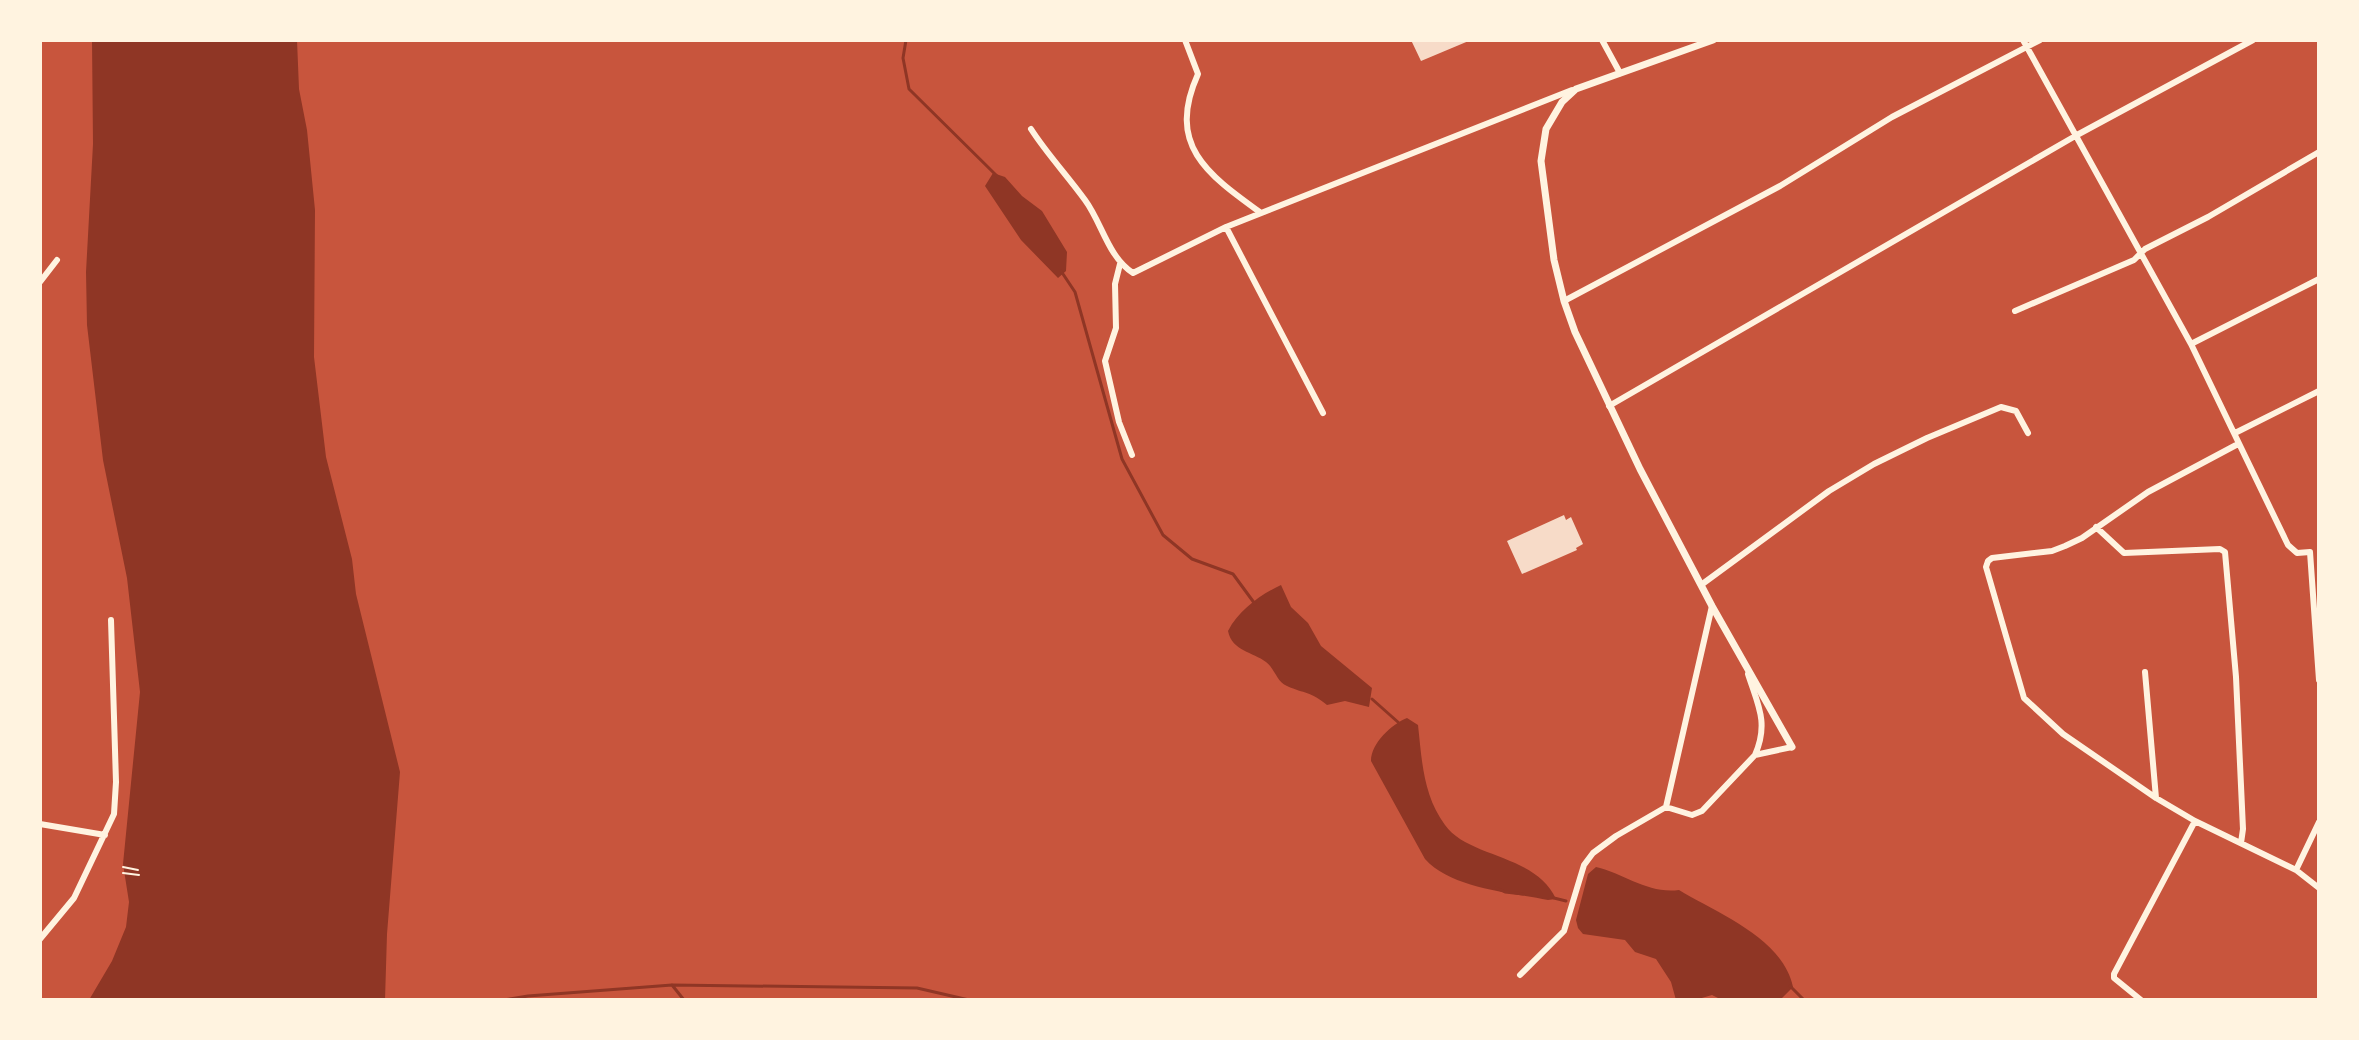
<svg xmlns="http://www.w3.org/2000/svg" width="2359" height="1040" font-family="Lora,serif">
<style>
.water{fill:#8f3625}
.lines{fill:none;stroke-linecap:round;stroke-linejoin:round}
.stream{stroke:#8f3625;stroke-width:3}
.building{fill:#f7dbc8}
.path{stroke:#fff3e0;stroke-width:2}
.minor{stroke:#fff3e0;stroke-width:6}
.tertiary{stroke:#fff3e0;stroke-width:7}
</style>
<rect width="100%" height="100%" fill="#c8553d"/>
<!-- water -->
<path class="water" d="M92,40H297L299,89L307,130L315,210L314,357L326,457L352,559L356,594L400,772L387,934L385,1000H89L112,961L126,927L129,902L123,864L140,692L127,578L103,460L87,325L86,272L93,144Z
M993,173L1005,177L1022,196L1042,211L1067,252L1066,271L1058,278L1021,240L985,186Z
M1281,585L1291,607L1308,623L1321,646L1372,688L1369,707L1345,701L1327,705C1310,691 1305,694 1287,686C1277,682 1275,669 1266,662C1253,652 1232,651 1228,631C1239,610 1260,595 1281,585Z
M1407,718L1418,725C1422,761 1423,795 1445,825C1468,858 1536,854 1556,899L1548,900C1510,892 1452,889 1425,859L1371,761C1371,743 1392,724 1407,718Z
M1596,867C1625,874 1648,894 1679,890C1717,913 1783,938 1793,987L1780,1000H1722L1712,995L1695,1000H1676L1671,982L1656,959L1635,952L1625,940L1583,934L1578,928L1576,920L1588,874Z"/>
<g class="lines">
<!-- stream -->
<path class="stream" d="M906,40L903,58L909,89L999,178
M1061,271L1075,292L1122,459L1163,535L1192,559L1233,574L1255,604
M1372,699L1399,723
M1496,888L1505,892L1523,894
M1554,898L1566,901
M672,985L684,1000
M1790,986L1804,1000
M504,1000L528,996L672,985L917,988L969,1000"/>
</g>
<!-- building -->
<path class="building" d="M1411,40H1471L1421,61Z
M1564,515L1566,520L1571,517L1583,544L1576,548L1577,550L1522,574L1507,541Z"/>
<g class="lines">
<!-- path -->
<path class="path" d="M123,867L138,870
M123,873L139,875"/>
<!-- minor -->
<path class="minor" d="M1185,40L1198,74C1166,145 1207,174 1261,213
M1602,40L1620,73
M2023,40L2191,344L2288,545L2297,553L2310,552L2319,680
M1031,129C1047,154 1067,175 1085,200C1102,223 1108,257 1133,273L1226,227L1572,90
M1226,227L1323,413
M1120,264L1115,284L1116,328L1105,361L1119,422L1132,455
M40,282L57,260
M1564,301L1780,186L1892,117L2040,40
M2015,311L2134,260L2145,249L2208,217L2319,152
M2191,344L2319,279
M1609,406L2077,135L2253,40
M2235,433L2319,391
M2238,444L2148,492L2082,538L2065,546L2052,551L1992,558L1988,561L1986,567L2024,698L2063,734L2156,798L2195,821L2296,870L2319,888
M2096,527L2124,553L2220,549L2225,552L2236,677L2243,829L2241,843
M1701,585L1829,491L1874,464L1927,438L2001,407L2016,411L2028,433
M1712,606L1666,807L1692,815L1702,811L1755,755
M2145,672L2156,798
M1748,674C1758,705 1769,723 1755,755L1792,747
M40,824L105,835
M2296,870L2319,822
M40,939L74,898L114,814L116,782L111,620
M1520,975L1564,931L1584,865L1593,853L1616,836L1666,807
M2141,1000L2114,978V974L2195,821"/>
<!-- tertiary -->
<path class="tertiary" d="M1713,40L1576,89L1562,102L1546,129L1541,161L1554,260L1564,301L1575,332L1640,469L1712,606L1792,747"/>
</g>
<!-- border -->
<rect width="2359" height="1040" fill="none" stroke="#fff3e0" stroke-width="84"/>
</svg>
